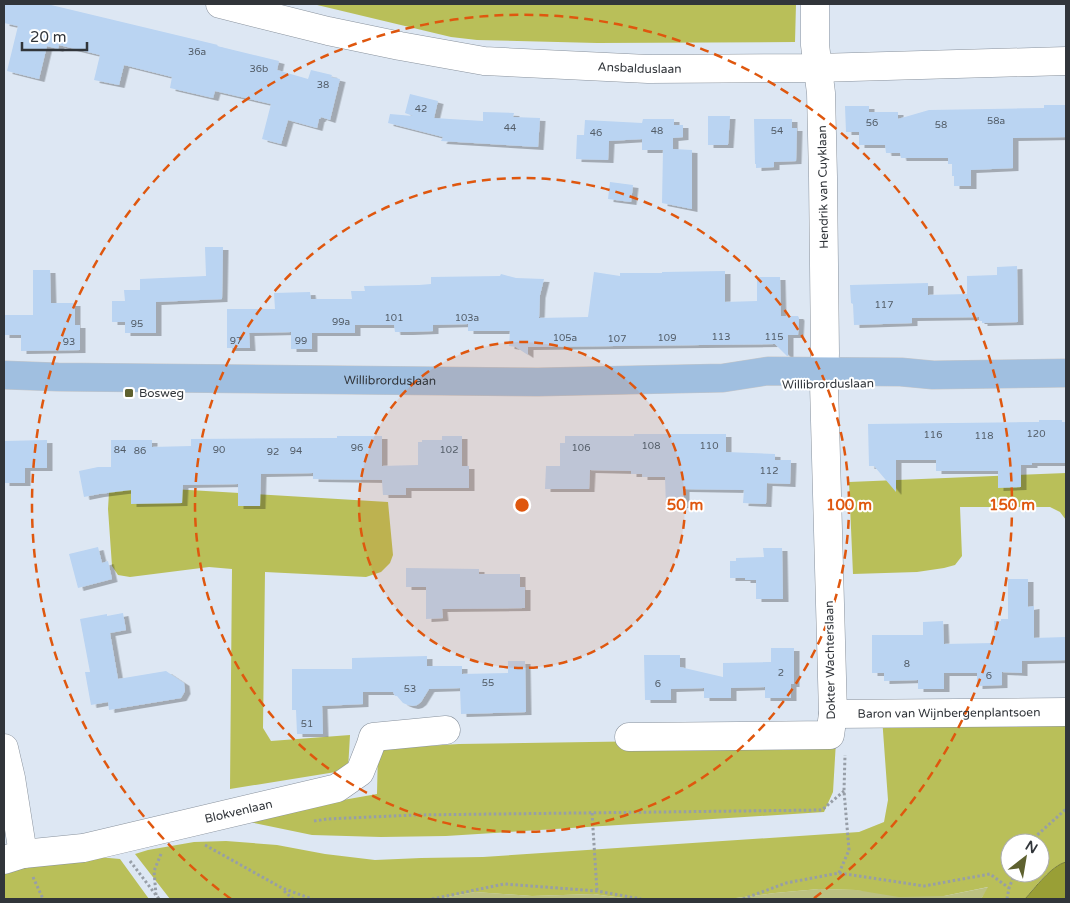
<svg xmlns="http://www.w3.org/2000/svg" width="1070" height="903" font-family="'Varela Round',sans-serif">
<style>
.green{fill:#bcc181}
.forest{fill:#b9bf59;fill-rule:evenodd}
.water{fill:#999f36;stroke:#7a7f37}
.building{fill:#bad4f2;filter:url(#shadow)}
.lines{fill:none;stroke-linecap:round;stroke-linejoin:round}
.minor-casing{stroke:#89929d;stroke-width:29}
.major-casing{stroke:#c5c6c8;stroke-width:29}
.path{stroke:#979ea7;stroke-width:3;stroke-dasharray:2.5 2.5;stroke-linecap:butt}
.minor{stroke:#fff;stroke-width:28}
.major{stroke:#a0bfe0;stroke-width:28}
.ring{fill:none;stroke:#df570e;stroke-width:2.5;stroke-dasharray:9 6}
.poi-dot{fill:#5e612f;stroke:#fff;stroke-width:2}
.labels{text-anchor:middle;stroke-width:4;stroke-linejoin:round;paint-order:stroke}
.number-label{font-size:10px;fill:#535d68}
.street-label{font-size:12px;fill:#31353a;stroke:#fff}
.poi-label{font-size:12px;fill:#31353a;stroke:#fff;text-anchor:start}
.centre{fill:#df570e;stroke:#fff;stroke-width:2.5}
.ring-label{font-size:15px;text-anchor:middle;font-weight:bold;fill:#df570e;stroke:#fff;stroke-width:4;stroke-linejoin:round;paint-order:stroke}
</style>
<defs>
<filter id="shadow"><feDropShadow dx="5.5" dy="3" stdDeviation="0" flood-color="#0004"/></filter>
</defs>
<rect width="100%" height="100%" fill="#dde7f3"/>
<!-- green -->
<path class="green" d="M989,887L981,899H728L775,893L819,889L856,890L944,896Z
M475,892L532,896L593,894L631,899H436Z"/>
<!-- forest -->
<path class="forest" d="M313,4H796L795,42L597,43L477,40L451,37Z
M1066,473V520L1060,512L1050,507H960L962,556L955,565L944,568L917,572L853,574L849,482Z
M122,486L388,502L393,555L390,563L381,572L366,577L265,572L263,728L271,741L350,735L348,770L230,789L232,569L209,567L130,577L118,575L112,566L108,509L109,492Z
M1066,716V862C1051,866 1035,887 1025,899H981L988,887L944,896L899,897L856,890L819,889L775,893L728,899H631L593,894L532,896L475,892L436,899H170L135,854L148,850L194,842L226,841L277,845L325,854L375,860L421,858L483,857L859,832L884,822L888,800L882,717ZM1010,843H1040V873H1010Z
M655,741H836L833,792L824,812L446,836L381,837L312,835L235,819L377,794L378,749L459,744Z
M98,857L120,859L149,899H4V870Z"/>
<!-- water -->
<path class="water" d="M1066,862V899H1025C1035,888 1051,866 1066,862Z"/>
<!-- building -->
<path class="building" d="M4,4H47L218,45L217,46L279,61L277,70L308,79L311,70L332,75L331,77L340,79L330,120L321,117L320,119H319L317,128L288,120L281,144L262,139L271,104L215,91L213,98L170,88L172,77L124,65L119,85L94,80L100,55L59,45L58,49L47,46L39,79L7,71L18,26L4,23Z
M410,94L438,101L434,118L483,121V112L514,113L513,117L540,118L538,147L441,141L443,137L388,123L390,114L413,116L405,113Z
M1044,105H1066V137L1013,138V168L971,170V186H954V176H952V164H948V158H901L900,153H886L885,145H859V132H846L845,106H869V112H898V119L929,110L1044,108Z
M708,116H730L728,145H708Z
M643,119H674V125H683V137L673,138V149L692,150V209L662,203L663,150H642V139L609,141L608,160L576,159L577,135H584L585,120L642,123Z
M754,119H792V128H797L796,161L774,162V167L756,168V164H755Z
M610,182L633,185L631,202L608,199Z
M205,247H223L222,299L156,302V333H125V322H112V301H125L124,290H140V279L206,276Z
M1017,266L1018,322L982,323V321H979V317L912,318V323L854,325L853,304L851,303L850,285L928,283V295L967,294V276L997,275V267Z
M33,270H50L51,303H75V325H80V350L21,351V335H4V315H33Z
M725,271V302L757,301V277H780L781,316H798L799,318L798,335H788V356H787L775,344L528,347V355L516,347L509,346L510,331H468V324L433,325V331L408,332H395L394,325H355V333H312V349H291V332L249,333L250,348H227V309H275L274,293L310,292L311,299H352L351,291H365L364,286L419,285L431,284V277L500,276L501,274L516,278L544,279L540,295L539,318L588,317L594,272L620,276V273H662V272Z
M1039,420H1062V422H1066V463H1032V465H1021V487L998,488V471H936V460H896V492L874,466H869L868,424L1039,422Z
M634,434H726V452L775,454V460H791L790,484L767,483L766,504L743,503L744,490L684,489V505L666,506L665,477H642V474H631V471L590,470L589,489H545L546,466H560V443H565V436H634Z
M337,436H382V466L418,465V442H422V440H442V436H462V466H469V488H406V495H383L382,480L313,479V473L261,474L260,506H238V484L183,485L182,503L131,504V490L99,494L84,497L79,471L98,467H111V440H152V447L191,446V439L334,438H337Z
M47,440V468H25V483H4V441Z
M98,547L102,563L108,561L112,579L78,588L69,554Z
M763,548H782L783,599H756V580H745V578H730V561H736V558L764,557Z
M406,568L479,569V574H520V587H525V608L442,609L443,618L426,619V587H406Z
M1008,579H1028V607L1034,606V638L1066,637V660L1022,661V673L1002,672V685L977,686V673H944V689H918V680L884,681V673H872V635H923V622L943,621L944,644L994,643V621H1001V619H1008Z
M123,613L126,630L110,633L118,679L166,671L184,683L185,691L181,698L109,710L108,702L91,705L85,672H90L80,619L107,614V616Z
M771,648H794V684H791V698H765V687L731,688V698H704V688L671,689V700H645L644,655H680V667L723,677V663L771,662Z
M427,656V666H462V674L508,673V661H525L526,712L461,714L460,688L429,689L421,702L417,705L413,706L408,705L403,703L397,696H395L393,692H363V704L322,706L323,734H297L296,710H292V669H352V658Z"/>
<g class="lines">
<defs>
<g id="minor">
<path id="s1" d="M220,4L328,31L400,46L484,61L648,69L817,68L1066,61"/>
<path id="s2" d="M833,714L1066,712"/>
<path d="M629,737L830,735L833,714L824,384L825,353L823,177L821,93L815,45V4"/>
<path d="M4,748L11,778L23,854"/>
<path id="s3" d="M4,860L23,854L83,848L337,788L360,772L371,744L373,737L446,730"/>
</g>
<g id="major">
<path id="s4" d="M4,375L58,377L538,382L723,378L768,371L901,372L933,375L1066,373"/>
</g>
</defs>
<!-- minor casing -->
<use href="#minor" class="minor-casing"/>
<!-- major casing -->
<use href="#major" class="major-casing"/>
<!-- path -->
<path class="path" d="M592,813L597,891
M314,821L327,819L415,815L822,810L844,791
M1032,843L1035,837L1066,809
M205,845L282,888L312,899
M130,861L159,899
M839,873L849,850L844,791L845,755
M33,877L43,899
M284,891L293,899
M156,895L154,871L161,854
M432,899L504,884L597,891L641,899
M743,899L786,883L839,873L924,886L990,874L1009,888
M1007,899L1009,888L1015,873"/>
<!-- minor -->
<use href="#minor" class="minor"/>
<!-- major -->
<use href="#major" class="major"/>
</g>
<!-- distance rings -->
<circle cx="522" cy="505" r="163" fill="#df570e" fill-opacity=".12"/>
<g class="ring">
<circle cx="522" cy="505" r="163"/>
<circle cx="522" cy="505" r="327"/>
<path d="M231 899A490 490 0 1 1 813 899"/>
</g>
<!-- markers -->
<rect class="poi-dot" x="124" y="388" width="10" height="10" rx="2.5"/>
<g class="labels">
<!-- number labels -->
<g class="number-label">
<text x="197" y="55">36a</text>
<text x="259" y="72">36b</text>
<text x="323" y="88">38</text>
<text x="421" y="112">42</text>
<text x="996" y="124">58a</text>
<text x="872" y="126">56</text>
<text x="941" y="128">58</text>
<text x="510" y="131">44</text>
<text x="657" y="134">48</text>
<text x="777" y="134">54</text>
<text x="596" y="136">46</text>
<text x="884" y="308">117</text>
<text x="394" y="321">101</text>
<text x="467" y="321">103a</text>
<text x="341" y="325">99a</text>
<text x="137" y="327">95</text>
<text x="721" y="340">113</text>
<text x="774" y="340">115</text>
<text x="565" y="341">105a</text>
<text x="667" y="341">109</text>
<text x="617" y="342">107</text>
<text x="236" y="344">97</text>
<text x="301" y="344">99</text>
<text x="69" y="345">93</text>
<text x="1036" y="437">120</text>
<text x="933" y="438">116</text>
<text x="984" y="439">118</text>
<text x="651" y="449">108</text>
<text x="709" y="449">110</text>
<text x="357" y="451">96</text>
<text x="581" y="451">106</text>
<text x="120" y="453">84</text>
<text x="219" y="453">90</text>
<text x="449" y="453">102</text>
<text x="140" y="454">86</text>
<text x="296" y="454">94</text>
<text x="273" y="455">92</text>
<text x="769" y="474">112</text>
<text x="907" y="667">8</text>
<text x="781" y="676">2</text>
<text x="989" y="679">6</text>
<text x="488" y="686">55</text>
<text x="658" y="687">6</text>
<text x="410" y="692">53</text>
<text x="307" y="727">51</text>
</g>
<!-- street labels -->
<g class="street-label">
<text dy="4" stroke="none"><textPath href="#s1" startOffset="426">Ansbalduslaan</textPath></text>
<text transform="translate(823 187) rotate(-91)" y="4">Hendrik van Cuyklaan</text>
<text dy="4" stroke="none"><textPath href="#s4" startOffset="386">Willibrorduslaan</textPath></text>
<text transform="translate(828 384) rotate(-1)" y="4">Willibrorduslaan</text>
<text transform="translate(830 660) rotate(-91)" y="4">Dokter Wachterslaan</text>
<text dy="4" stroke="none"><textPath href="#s2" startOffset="116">Baron van Wijnbergenplantsoen</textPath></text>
<text dy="4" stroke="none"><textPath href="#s3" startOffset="240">Blokvenlaan</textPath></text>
</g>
<!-- poi labels -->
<g class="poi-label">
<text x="139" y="397">Bosweg</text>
</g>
</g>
<circle cx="522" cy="505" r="8" class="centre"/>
<g class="ring-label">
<text x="685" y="510">50 m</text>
<text x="849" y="510">100 m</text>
<text x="1012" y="510">150 m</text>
</g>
<!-- border -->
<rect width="1070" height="903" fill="none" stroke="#31353a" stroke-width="10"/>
<!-- north arrow -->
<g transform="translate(1025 858) rotate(31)"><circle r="24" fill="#ffffff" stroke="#adaeb0"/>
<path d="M0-4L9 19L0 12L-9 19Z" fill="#5e612f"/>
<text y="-8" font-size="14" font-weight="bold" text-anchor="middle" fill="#31353a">N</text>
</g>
<!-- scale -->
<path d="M22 42v8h65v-8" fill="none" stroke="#31353a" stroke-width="2.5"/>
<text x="30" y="42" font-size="15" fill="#31353a" stroke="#ffffff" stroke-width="4" paint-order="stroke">20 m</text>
</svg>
